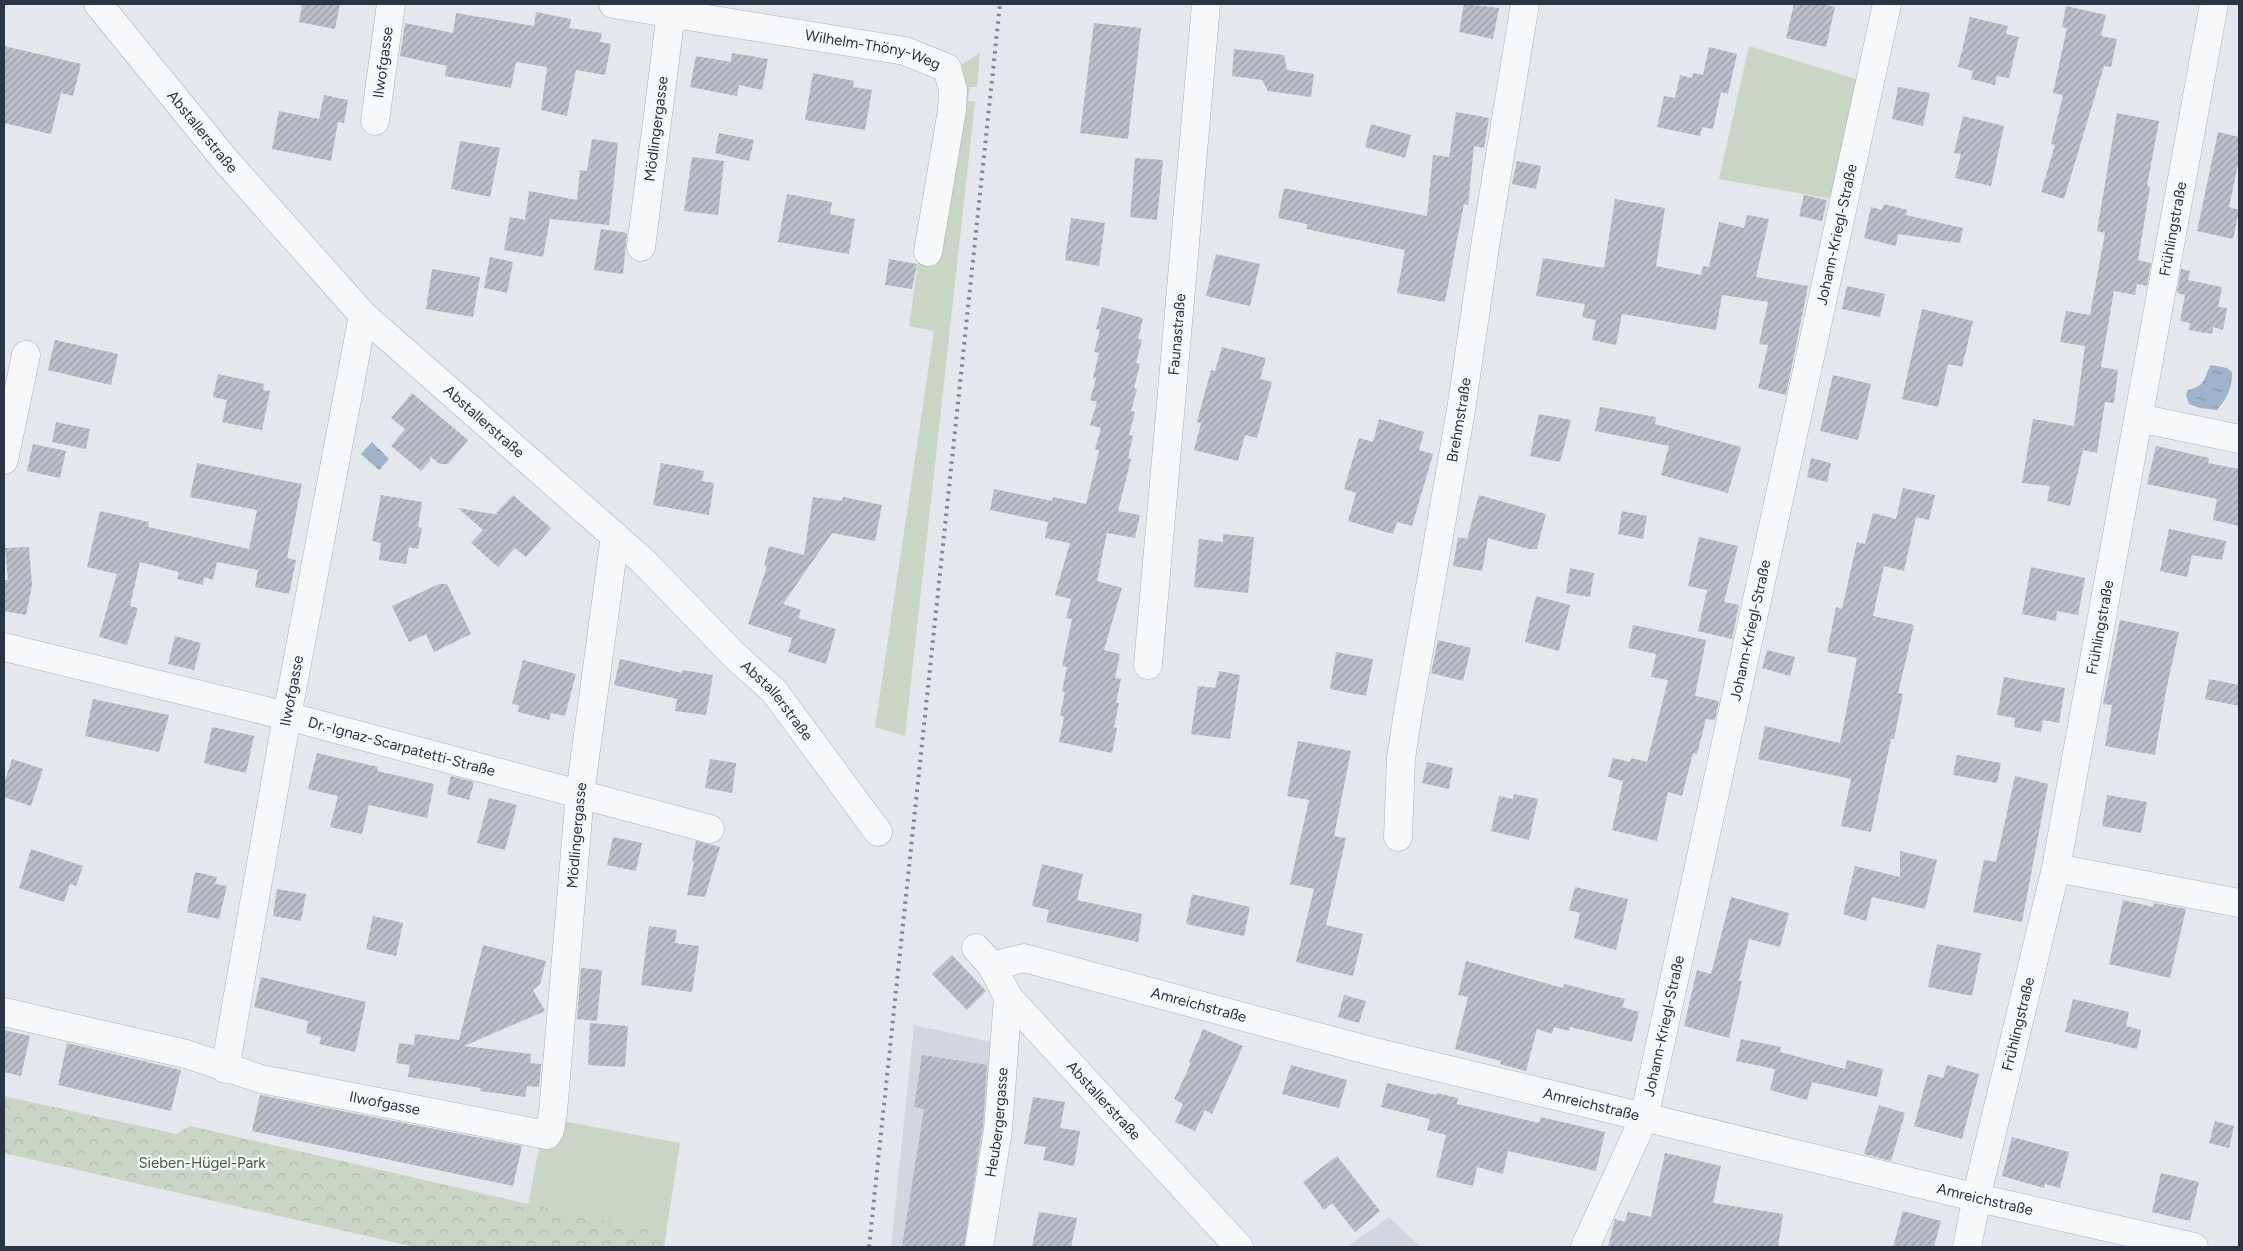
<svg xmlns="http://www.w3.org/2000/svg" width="2243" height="1251" font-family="Figtree,sans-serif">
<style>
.built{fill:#d2d6de}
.grass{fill:#c9d6c5}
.park{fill:url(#park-crowns)}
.water{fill:url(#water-ripples)}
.building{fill:url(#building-hatch)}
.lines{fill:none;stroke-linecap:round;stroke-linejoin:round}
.minor-casing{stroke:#a9aeb7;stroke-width:29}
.minor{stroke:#f7f8fa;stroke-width:28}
.rail{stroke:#7d8696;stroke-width:4;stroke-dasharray:2.5 5;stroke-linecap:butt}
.labels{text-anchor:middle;stroke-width:4.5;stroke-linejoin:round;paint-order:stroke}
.street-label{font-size:15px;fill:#2b3445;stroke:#f4f6f9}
.park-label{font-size:15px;fill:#3f6138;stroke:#f4f6f9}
</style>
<defs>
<pattern id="park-crowns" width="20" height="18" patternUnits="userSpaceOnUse" patternTransform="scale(1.25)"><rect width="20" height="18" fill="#c9d6c5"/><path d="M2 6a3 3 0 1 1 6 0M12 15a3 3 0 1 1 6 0" fill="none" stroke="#adb8ab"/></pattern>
<pattern id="water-ripples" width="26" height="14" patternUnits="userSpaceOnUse" patternTransform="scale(1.25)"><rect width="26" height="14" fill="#9fb4cc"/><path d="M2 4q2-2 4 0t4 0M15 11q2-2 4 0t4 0" fill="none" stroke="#8293a7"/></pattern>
<pattern id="building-hatch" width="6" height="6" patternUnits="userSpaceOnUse" patternTransform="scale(1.25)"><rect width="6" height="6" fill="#bbc0ca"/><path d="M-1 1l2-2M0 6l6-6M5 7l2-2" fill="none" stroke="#989da6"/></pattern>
</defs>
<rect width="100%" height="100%" fill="#e4e7ec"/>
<!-- built -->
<path class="built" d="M914,1025L996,1043L974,1247H891Z
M1389,1217L1421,1247H1347Z"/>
<!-- grass -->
<path class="grass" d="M1749,46L1859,80L1832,199L1719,179Z
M980,53L977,87H970L968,101L975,102L905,736L875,727L934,331L909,326L918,262L936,265L947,184L954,69Z
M557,1120L680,1143L664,1247H520L541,1137Z"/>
<!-- park -->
<path class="park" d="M4,1096L176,1134L190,1126L528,1204L666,1233L664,1247H415L4,1153Z"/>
<!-- water -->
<path class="water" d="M2211,365L2227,368L2232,372C2232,388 2228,397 2217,410L2200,408L2189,404L2186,395L2188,390C2208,385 2202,379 2211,365Z
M372,442L389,459L379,470L361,454Z"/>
<!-- building -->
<path class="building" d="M302,4H340L335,29L299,22Z
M1464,4L1499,8L1493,39L1459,32Z
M1794,4H1821L1835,7L1826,47L1786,38Z
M2066,6L2106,15L2101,36L2117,39L2111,67L2104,66L2064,199L2041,192L2055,145L2051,144L2063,95L2053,93L2067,28L2062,27Z
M536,12L571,19L569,28L602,33L600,42L611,44L605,75L576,70L567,116L541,110L547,67L516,62L511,88L445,76L447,66L400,56L405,23L453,33L456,13L534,26Z
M1970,17L2008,26L2006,34L2019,37L2009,78L1997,76L1995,85L1971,79L1973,71L1958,67Z
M1094,23L1141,28L1128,139L1080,133Z
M4,46L81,64L73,96L61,93L51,134L4,123Z
M1709,47L1737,54L1728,94L1721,92L1713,129L1702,127L1700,136L1657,127L1664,96L1675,98L1680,75L1692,78L1693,73L1703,75Z
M1234,49L1284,55L1287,70L1314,74L1311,97L1268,91L1262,80L1232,76Z
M732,53L768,59L762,90L739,85L737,96L690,87L696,56L731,62Z
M813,73L854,81L853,87L872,90L865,130L805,120Z
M1898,87L1930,93L1923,126L1892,119Z
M324,95L348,100L344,123L338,122L331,161L272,149L279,111L319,119Z
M1456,112L1489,118L1484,148L1474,146L1468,205L1464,204L1445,302L1397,293L1405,250L1306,229L1307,224L1278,218L1284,188L1427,216L1433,155L1449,157Z
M2117,113L2159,121L2147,186L2150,187L2138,260L2151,263L2147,286L2137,284L2135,295L2114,291L2101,367L2118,370L2114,403L2105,402L2097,453L2083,450L2070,506L2047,501L2050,486L2022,483L2033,419L2074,426L2085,346L2060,342L2066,311L2090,315L2105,233L2097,231Z
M1963,116L2004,126L1991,186L1955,178L1961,154L1954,153Z
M1371,124L1411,135L1405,158L1365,147Z
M2218,132L2239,137V160L2229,207L2239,210L2233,239L2197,231Z
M719,133L754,140L749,161L715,153Z
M592,139L618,143L609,225L550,219L543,257L504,250L510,217L525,220L529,191L577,200L580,170L587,171Z
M460,141L500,148L490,197L451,189Z
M692,157L724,161L718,215L684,211Z
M1135,158L1163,160L1157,220L1130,217Z
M1517,161L1541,166L1536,189L1512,184Z
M787,194L832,202L830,214L855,219L849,254L778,242Z
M1804,195L1827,200L1822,221L1799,216Z
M1615,199L1665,208L1656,266L1701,275L1703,266L1709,267L1719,222L1744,228L1747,215L1769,219L1756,277L1808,286L1786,395L1758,388L1768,345L1759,344L1768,302L1722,295L1716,330L1622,314L1616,345L1592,340L1596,320L1582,317L1585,304L1536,296L1543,258L1604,268Z
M1884,204L1907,210L1906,215L1963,228L1960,243L1898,234L1896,246L1864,238L1871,207L1882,210Z
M1071,218L1105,223L1099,266L1065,260Z
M601,229L627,233L623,274L594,270Z
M1216,254L1260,264L1250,306L1206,296Z
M490,257L513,262L507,293L484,288Z
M889,259L917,264L912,289L885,285Z
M432,269L480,277L473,317L426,309Z
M2181,269L2190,271L2188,280L2222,287L2218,307L2227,308L2223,330L2213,327L2212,334L2189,330L2190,323L2180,321L2185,295L2177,293Z
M1847,286L1885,294L1880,317L1842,309Z
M1102,307L1143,318L1138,339L1142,340L1136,363L1140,364L1134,388L1137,389L1131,411L1135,412L1129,435L1133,436L1128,458L1131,459L1118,511L1140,515L1135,538L1107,533L1097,581L1122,588L1104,650L1120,654L1115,678L1121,679L1116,703H1119L1114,727L1117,728L1112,753L1059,742L1064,717L1060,715L1065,692L1062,691L1067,667L1062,666L1072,619L1066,618L1071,599L1055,595L1070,543L1045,538L1048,522L990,510L994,489L1052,501L1053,497L1086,504L1099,451L1095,449L1101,428L1090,425L1097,402L1090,400L1096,378H1093L1099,353L1094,352L1100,330L1096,329Z
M1922,309L1973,321L1962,367L1948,364L1938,407L1902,399Z
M55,340L118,354L111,385L48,370Z
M1222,347L1266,358L1260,379L1272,382L1257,438L1245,435L1238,461L1194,450L1201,423L1197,422L1211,370L1215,371Z
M218,374L264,384L263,390L270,391L262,430L222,422L227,400L213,397Z
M1833,375L1871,384L1858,440L1820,431Z
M412,393L468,440L448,464H440L430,456V461L421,471L391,446L405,429L391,418Z
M1600,407L1656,417L1655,424L1741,447L1728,493L1661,475L1669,446L1595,431Z
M1539,414L1571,420L1560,462L1530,456Z
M1379,419L1424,432L1419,450L1433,454L1412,526L1397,522L1393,534L1348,521L1356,493L1344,489L1359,438L1373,442Z
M56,422L90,429L86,449L52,442Z
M33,444L66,451L60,478L27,471Z
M2156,446L2209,458L2208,463L2239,469V526L2213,520L2217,499L2147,484Z
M1811,458L1831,463L1827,482L1807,477Z
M197,463L302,484L287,558L296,560L289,594L255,587L258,570L217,562L213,580L204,577L203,585L177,579L179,572L140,562L130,606L138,608L127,645L99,637L117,574L87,567L100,511L149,522L148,527L249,549L257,510L190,497Z
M661,463L704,471L702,481L714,483L709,515L653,505Z
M1903,488L1935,495L1929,520L1916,517L1904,571L1884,566L1873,616L1914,625L1898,693L1903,694L1894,739H1891L1871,832L1841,826L1851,779L1758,759L1765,726L1840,743L1857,658L1827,652L1836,607L1842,609L1857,542L1865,544L1873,513L1896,519Z
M381,495L422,502L418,527L422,528L418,549L409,547L406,564L379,560L381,543L372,541Z
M513,495L551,528L526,557L515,548L498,567L471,543L483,530L458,508L499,515L496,513Z
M1479,495L1546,514L1537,549H1529L1488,538L1482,571L1453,566L1458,537L1467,539Z
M813,497L842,501L843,497L882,505L875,541L832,533L783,604L801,610L798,618L836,629L826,664L788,652L792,638L748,624L767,566H764L769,546L804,555Z
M1622,511L1647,516L1643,539L1618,534Z
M2169,529L2226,541L2222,560L2192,555L2187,577L2160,571Z
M1223,534L1254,537L1248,593L1194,587L1199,539L1223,542Z
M1699,537L1738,546L1724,602L1739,605L1732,639L1698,631L1707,590L1688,586Z
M29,547L32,586L26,615L4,611V580H8L5,548Z
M2031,567L2085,578L2078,615L2057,611L2056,621L2022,614Z
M1570,568L1594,573L1590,597L1566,593Z
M439,584H447L471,634L434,652L426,634L409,642L392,606Z
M1536,596L1570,605L1559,651L1525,642Z
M2120,620L2179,632L2166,691L2155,755L2105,746L2112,705L2103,704Z
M1633,625L1706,640L1695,696L1719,701L1715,720L1706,719L1697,754L1693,753L1682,796L1668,792L1657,841L1612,830L1623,781L1608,777L1613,758L1630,762L1631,758L1647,762L1668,680L1651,677L1656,654L1628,648Z
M175,636L201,643L194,670L168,664Z
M1438,640L1471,648L1463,681L1431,673Z
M1767,650L1795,657L1790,676L1762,668Z
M1336,652L1373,659L1366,696L1330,689Z
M620,659L682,673V670L713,675L706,715L675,711L677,699L614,685Z
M523,660L576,674L565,716L551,713L549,720L518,712L519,705L512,704Z
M1219,671L1240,675L1230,739L1191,734L1198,686L1215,688Z
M2004,677L2065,688L2059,723L2043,720L2041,732L2014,727L2015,718L1997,715Z
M2209,679L2239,685V706L2205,699Z
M93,699L169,715L159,752L85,736Z
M212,727L254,736L246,773L204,763Z
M1298,741L1351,751L1334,836L1346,838L1326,925L1363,934L1353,976L1296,962L1314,889L1290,884L1309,800L1287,796Z
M317,753L378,767L377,771L434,784L427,818L369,805L362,834L330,827L338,796L308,789Z
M1957,755L2001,763L1997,783L1953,775Z
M12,759L43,769L31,806L4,797V784Z
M710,759L736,763L732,793L705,788Z
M1427,762L1453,768L1449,789L1422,783Z
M451,776L474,782L469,800L447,794Z
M2015,776L2048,784L2022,922L1973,912L1984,860L1996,862Z
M1514,794L1538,799L1529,840L1491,831L1499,796L1513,799Z
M2107,795L2147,802L2141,833L2102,826Z
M489,798L517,805L505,850L477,843Z
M613,837L642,843L636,871L607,865Z
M696,841L720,847L705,897L687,895L694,862L692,861Z
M31,849L83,866L76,886L70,884L64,902L19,888Z
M1900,851L1937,860L1925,909L1872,897L1866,921L1843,914L1855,866L1900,877Z
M1042,864L1083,874L1077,900L1142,914L1138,942L1046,922L1049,910L1032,906Z
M195,872L217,877L215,884L227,886L219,919L187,912Z
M1575,887L1628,899L1616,950L1574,938L1580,913L1569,910Z
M277,889L306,894L301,921L273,916Z
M1192,894L1250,907L1244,936L1186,924Z
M1731,897L1789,913L1780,947L1749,939L1739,981H1742L1729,1038L1684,1026L1697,970L1711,974Z
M2123,900L2153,907L2154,903L2186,909L2170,978L2109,964Z
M373,916L403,923L396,956L366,949Z
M649,926L677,930L675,943L699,946L692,992L641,985Z
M1937,944L1981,953L1972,996L1928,987Z
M483,945L546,961L540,984L533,990L545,1011L464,1046L531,1054L530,1063L541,1064L540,1077L539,1087L527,1086L525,1097L480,1091L481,1088L408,1077L410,1065L396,1063L399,1043L414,1045L415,1034L459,1040Z
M952,955L986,991L967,1010L932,974Z
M1466,961L1563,988L1564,984L1625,999L1622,1007L1639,1012L1632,1042L1570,1027L1569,1031L1554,1027L1552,1034L1537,1029L1526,1071L1500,1064L1501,1061L1455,1049L1468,997L1458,995Z
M581,968L602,970L597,1021L577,1019Z
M261,977L366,1002L355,1052L319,1044L321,1037L306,1033L308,1021L254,1007Z
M1344,995L1366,1001L1359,1023L1338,1017Z
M2073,999L2129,1012L2126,1026L2141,1030L2137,1049L2065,1032Z
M590,1023L628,1026L625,1067L588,1065Z
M1203,1029L1243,1046L1212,1114L1205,1110L1195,1131L1175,1122L1183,1104L1174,1099L1191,1063L1189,1062Z
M4,1030L30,1036L21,1076L4,1072Z
M1741,1039L1781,1047L1780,1052L1845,1069L1847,1060L1883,1069L1877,1097L1812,1082L1807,1100L1770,1090L1775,1069L1736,1061Z
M67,1043L181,1070L171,1111L58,1085Z
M922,1055L987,1065L983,1123L964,1247H902L924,1109L914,1107Z
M1291,1065L1347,1080L1339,1108L1282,1094Z
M1947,1065L1979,1074L1962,1139L1914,1126L1928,1074L1943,1078Z
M1387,1083L1436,1095L1437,1093L1458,1098L1457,1104L1539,1123L1541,1117L1605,1132L1596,1171L1508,1151L1503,1174L1477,1167L1473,1186L1436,1177L1446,1135L1427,1130L1430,1119L1381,1107Z
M260,1095L522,1146L513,1186L252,1131Z
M1033,1097L1065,1102L1060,1128L1080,1131L1074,1166L1043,1160L1046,1147L1024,1144Z
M1879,1105L1905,1113L1891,1161L1864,1154Z
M2215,1121L2234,1126L2229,1148L2209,1143Z
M2012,1137L2069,1152L2060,1188L2045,1184L2044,1188L2002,1176Z
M1665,1153L1721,1166L1713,1203L1783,1214L1778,1247H1608L1615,1219L1625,1222L1628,1212L1651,1217Z
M1337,1156L1380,1211L1355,1232L1332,1203L1324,1210L1303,1182Z
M2161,1173L2199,1182L2190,1221L2152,1212Z
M1903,1211L1941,1221L1934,1247H1893Z
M1039,1212L1077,1218L1071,1247H1032Z"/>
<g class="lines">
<defs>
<g id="minor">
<path id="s1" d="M98,4L227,162L363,315L643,561L735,656L774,691L878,832"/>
<path id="s2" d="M613,4L905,51L947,68L953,90L952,110L928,252"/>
<path id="s3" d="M375,121L391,4"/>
<path id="s4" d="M641,247L671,13"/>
<path d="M2139,418L2239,439"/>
<path d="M4,460L26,355"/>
<path id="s5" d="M4,647L287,716L710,829"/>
<path id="s6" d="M1148,665L1206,4"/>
<path id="s7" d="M1398,837L1401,758L1409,707L1461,410L1486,240L1525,4"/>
<path d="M2056,868L2239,903"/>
<path id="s8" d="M976,948L992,966L1008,997L1239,1247"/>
<path id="s9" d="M992,966L1024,958L1367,1050L1978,1198L2194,1247"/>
<path id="s10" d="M4,1012L186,1054L261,1079L547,1135L550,1130L553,1112L580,794L615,536"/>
<path id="s11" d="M225,1069L287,716L363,315"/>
<path id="s12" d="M979,1247L998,1130L1008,997"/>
<path id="s13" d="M1585,1247L1644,1118L1887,4"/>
<path id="s14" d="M1967,1247L1979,1186L2056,868L2214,4"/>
</g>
</defs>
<!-- minor casing -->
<use href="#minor" class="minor-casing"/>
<!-- minor -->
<use href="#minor" class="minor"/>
<!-- rail -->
<path class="rail" d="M869,1247L1000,4"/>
</g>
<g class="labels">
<!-- street labels -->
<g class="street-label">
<text dy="5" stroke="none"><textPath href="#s2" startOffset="264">Wilhelm-Thöny-Weg</textPath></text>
<text dy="5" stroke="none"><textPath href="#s3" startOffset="59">Ilwofgasse</textPath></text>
<text dy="5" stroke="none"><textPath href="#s4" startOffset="119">Mödlingergasse</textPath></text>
<text dy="5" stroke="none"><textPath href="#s1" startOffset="165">Abstallerstraße</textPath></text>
<text dy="5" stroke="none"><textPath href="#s14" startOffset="1039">Frühlingstraße</textPath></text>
<text dy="5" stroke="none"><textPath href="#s13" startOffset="1046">Johann-Kriegl-Straße</textPath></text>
<text dy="5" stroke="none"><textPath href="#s6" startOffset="332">Faunastraße</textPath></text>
<text dy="5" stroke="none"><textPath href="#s7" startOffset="422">Brehmstraße</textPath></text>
<text dy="5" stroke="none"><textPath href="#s1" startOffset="570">Abstallerstraße</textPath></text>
<text dy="5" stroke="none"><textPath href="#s14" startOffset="634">Frühlingstraße</textPath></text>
<text dy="5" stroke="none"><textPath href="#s13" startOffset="641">Johann-Kriegl-Straße</textPath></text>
<text dy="5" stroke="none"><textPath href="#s11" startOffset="384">Ilwofgasse</textPath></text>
<text dy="5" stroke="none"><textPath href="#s1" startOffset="975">Abstallerstraße</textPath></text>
<text dy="5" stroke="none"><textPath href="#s5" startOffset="410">Dr.-Ignaz-Scarpatetti-Straße</textPath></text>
<text dy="5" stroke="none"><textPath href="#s10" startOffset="859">Mödlingergasse</textPath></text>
<text dy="5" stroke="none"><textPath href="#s9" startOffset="214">Amreichstraße</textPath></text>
<text dy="5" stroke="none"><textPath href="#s14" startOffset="229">Frühlingstraße</textPath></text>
<text dy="5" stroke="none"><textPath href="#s13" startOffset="236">Johann-Kriegl-Straße</textPath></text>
<text dy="5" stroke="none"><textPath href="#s8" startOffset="200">Abstallerstraße</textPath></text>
<text dy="5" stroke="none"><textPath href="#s10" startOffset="392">Ilwofgasse</textPath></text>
<text dy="5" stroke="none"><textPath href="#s9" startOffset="619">Amreichstraße</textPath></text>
<text dy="5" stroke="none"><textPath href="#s12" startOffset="126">Heubergergasse</textPath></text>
<text dy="5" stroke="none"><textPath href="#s9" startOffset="1024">Amreichstraße</textPath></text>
</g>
<!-- park labels -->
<g class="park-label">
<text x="202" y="1168">Sieben-Hügel-Park</text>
</g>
</g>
<!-- border -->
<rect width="2243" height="1251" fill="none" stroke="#2b3445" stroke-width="10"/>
</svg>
